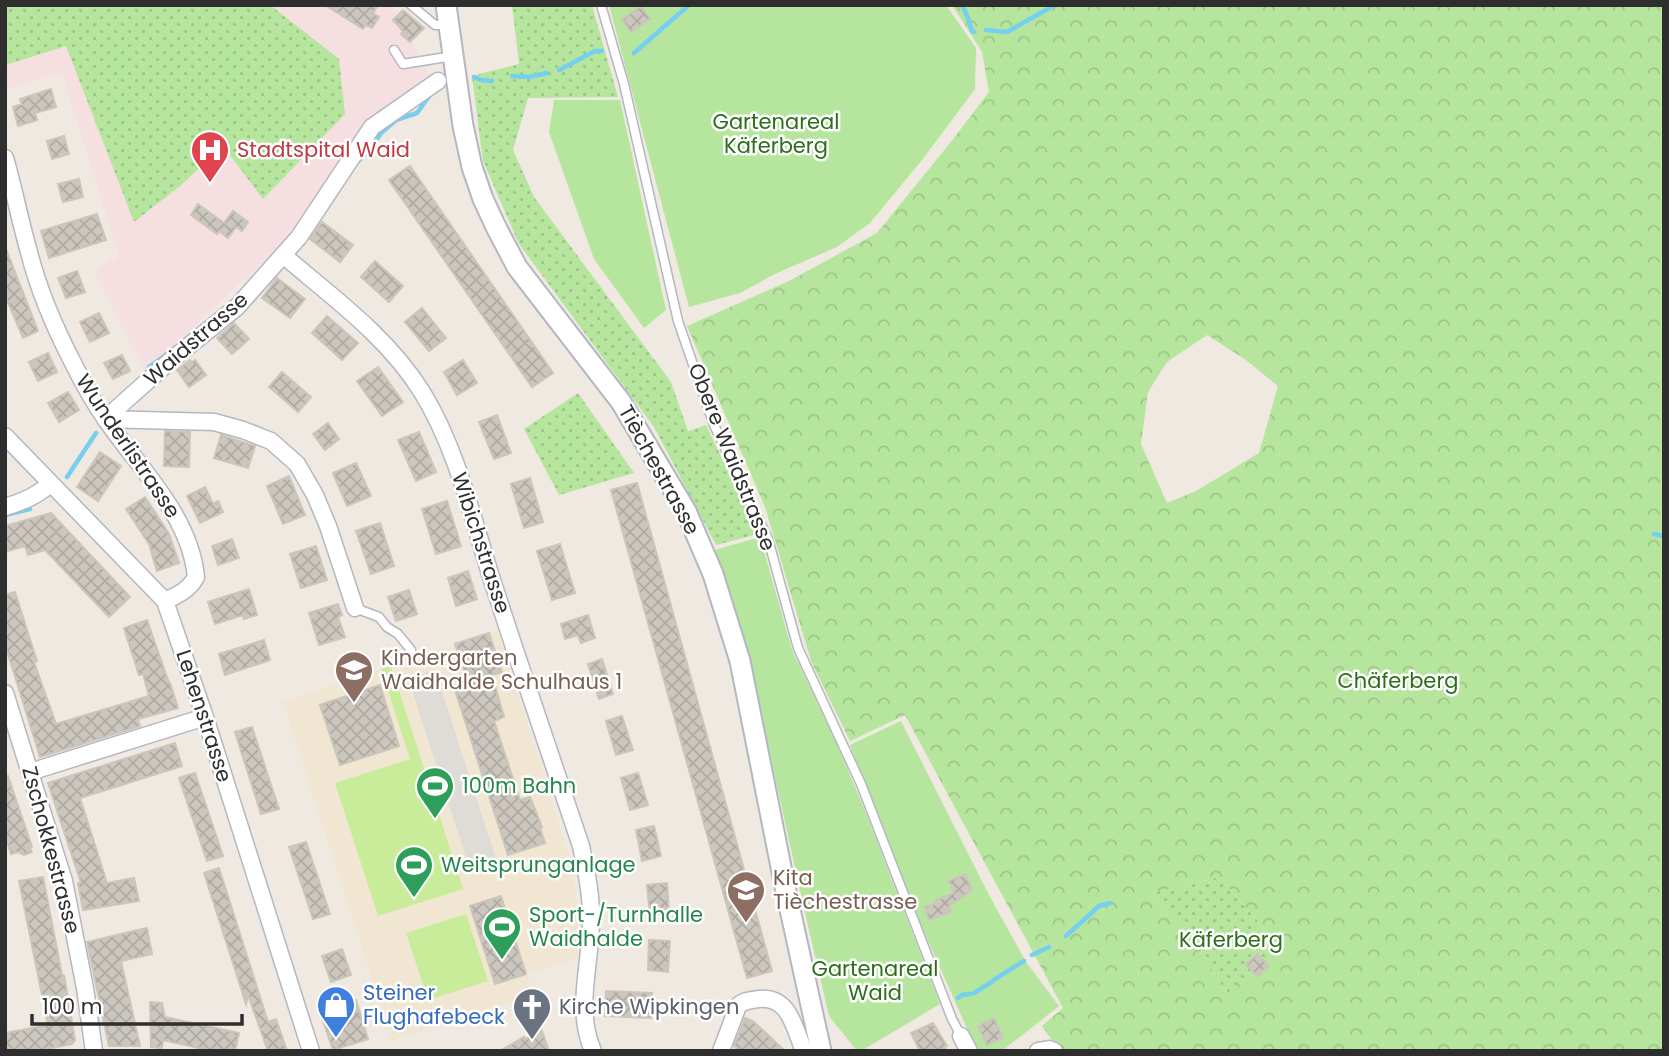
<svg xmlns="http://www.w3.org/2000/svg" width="1669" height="1056" font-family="Poppins,sans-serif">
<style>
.education{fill:#f0e6d1}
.medical{fill:#f5dfe0}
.grass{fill:url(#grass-dots)}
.forest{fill:url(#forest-crowns);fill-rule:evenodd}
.garden{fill:#b6e59e}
.pitch{fill:#c9ec9a}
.plaza{fill:#dfdcd8}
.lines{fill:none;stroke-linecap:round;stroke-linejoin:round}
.stream{stroke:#75cff0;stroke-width:4.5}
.building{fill:url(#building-cross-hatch);stroke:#cbc5ba;stroke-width:2}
.service-casing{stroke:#b4b7c1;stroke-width:11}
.minor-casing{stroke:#b4b7c1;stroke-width:19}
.tertiary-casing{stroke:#b4b7c1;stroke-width:23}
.service{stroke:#fff;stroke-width:8}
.minor{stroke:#fff;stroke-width:16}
.tertiary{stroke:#fff;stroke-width:19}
.labels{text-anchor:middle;stroke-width:5;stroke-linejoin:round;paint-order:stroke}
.park-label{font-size:21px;fill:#2c6e1b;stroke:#fff}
.health-label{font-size:21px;fill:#be3a42;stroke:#fff;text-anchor:start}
.street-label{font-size:21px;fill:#2e2e2e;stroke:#fff}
.education-label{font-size:21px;fill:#785e54;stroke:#fff;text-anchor:start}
.leisure-label{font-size:21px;fill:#27864d;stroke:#fff;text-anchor:start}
.shop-label{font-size:21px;fill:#366cbe;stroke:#fff;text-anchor:start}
.worship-label{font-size:21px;fill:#5b616d;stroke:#fff;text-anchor:start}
</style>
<defs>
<pattern id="grass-dots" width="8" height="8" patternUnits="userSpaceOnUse" patternTransform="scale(1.75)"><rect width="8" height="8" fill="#b6e59e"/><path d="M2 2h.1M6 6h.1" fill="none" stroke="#9dc588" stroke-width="1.8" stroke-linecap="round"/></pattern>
<pattern id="forest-crowns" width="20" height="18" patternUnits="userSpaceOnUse" patternTransform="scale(1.75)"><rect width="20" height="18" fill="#b6e59e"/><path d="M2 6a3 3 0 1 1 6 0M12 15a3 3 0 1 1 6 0" fill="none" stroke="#9dc588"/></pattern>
<pattern id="building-cross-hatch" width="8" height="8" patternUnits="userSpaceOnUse" patternTransform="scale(1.75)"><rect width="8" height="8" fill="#cbc7bf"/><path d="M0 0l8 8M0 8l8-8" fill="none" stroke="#afaba4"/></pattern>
</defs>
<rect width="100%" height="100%" fill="#efe9e1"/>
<!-- education -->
<path class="education" d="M497,630L569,856L578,909V958L527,974L533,995L392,1041L283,702Z"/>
<!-- medical -->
<path class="medical" d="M5,5H392L431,80L368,121L279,247L145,372L94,271L119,256L62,73L5,89Z"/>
<!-- grass -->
<path class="grass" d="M5,5H270L339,59L345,114L263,199L223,146L180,186L134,222L66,46L5,65Z
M512,5H592L618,97L528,98L513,150L534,197L671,382L688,431L706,425L758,534L716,545L654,427L519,244L483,161L472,76L519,64Z
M578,393L634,473L559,495L524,429Z
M1219,877L1258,921L1273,951L1227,994L1194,941L1149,894Z"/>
<!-- forest -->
<path class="forest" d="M952,5H1664V1051H1065L1056,1046L1042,1026L1063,1008L905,715L850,741L811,661L765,507L687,326L789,281L877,233L950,143L989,92L982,52ZM1207,335L1246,360L1278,386L1259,453L1196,491L1167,503L1141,444L1148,392L1167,362ZM1219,877L1258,921L1273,950L1227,994L1194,941L1149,894Z"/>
<!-- garden -->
<path class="garden" d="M609,5H946L976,48L975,89L922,160L870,223L837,247L777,273L740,293L689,307Z
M554,100H620L666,310L644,328L594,259L549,132Z
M760,537L792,650L836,742L864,808L940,1004L861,1051H857L829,1016L803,904L747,649L715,550Z
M901,721L989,895L1026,962L1059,1006L1002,1051H977L918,918L850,745Z"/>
<!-- pitch -->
<path class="pitch" d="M391,666L463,889L378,916L335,783L410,759L381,669Z
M466,914L488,981L428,1000L406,933Z"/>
<!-- plaza -->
<path class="plaza" d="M435,670L498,865L471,873L408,678Z"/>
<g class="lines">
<!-- stream -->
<path class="stream" d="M962,5L968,18L972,31L974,32
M986,30L1007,32L1055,5
M634,53L689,5
M559,70L595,51H602
M512,76L529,77L547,73
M474,77L481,80L492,81
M356,163L370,150L381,133L396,120L417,113L430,95
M149,367L167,354
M67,477L96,433
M5,515L30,509
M1654,534L1664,536
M1066,936L1099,906L1110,903
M1032,955L1049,947
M995,979L1024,961
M974,993L993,981
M958,998L962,995L970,994"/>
</g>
<!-- building -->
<path class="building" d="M325,5H378L373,13L379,17L372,28L366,25L363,29Z
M641,6L650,19L631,32L622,20Z
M403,10L424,28L410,42L401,34L403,31L393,20Z
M51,89L56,107L35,113L37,120L18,126L13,107L22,104L20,99Z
M64,136L69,154L52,159L47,141Z
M410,166L553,373L532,387L389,180Z
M79,179L83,197L63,202L58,184Z
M198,204L224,223L233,211L248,222L242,231L236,227L228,238L219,231L217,234L191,215Z
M97,214L106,240L49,258L41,231Z
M322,222L353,245L340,262L310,239Z
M6,249L38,331L23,338L5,295Z
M375,261L403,286L389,302L361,277Z
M77,271L85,292L66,298L58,278Z
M277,278L305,299L290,318L262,298Z
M422,308L446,338L429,351L405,322Z
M99,313L109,333L90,342L80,322Z
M327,316L358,343L342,360L312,333Z
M234,323L249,339L232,354L217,338Z
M48,353L57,372L38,381L29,362Z
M122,355L130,371L113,379L104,363Z
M190,360L192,362L195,360L206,375L189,387L177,370Z
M463,360L477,383L457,395L444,372Z
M378,367L403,402L382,416L357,381Z
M282,372L311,397L298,412L269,387Z
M68,392L79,410L59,422L48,403Z
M497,415L511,453L494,459L479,422Z
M328,423L339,439L325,450L313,434Z
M165,431L190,432L189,467L164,466Z
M419,432L436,472L416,481L398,440Z
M221,435L255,446L248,468L214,458Z
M100,452L121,466L98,501L77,487Z
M356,463L371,496L347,506L333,473Z
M289,476L305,515L283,524L267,486Z
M530,478L543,522L524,528L511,484Z
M637,483L772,971L747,978L611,490Z
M205,487L213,504L218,501L223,512L200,523L187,496Z
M145,497L169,534L179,563L157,571L149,544L126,509Z
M447,501L461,546L436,554L422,509Z
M51,513L130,597L109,617L45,550L28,555L25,546L5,552V526Z
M380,523L394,566L371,574L356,531Z
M232,539L239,558L218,565L212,546Z
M560,544L575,593L552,600L537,551Z
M316,546L327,580L301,588L290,554Z
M468,571L477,599L456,606L448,578Z
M249,589L257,615L244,619L243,615L215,624L208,602Z
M409,590L417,614L396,621L388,597Z
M15,592L37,661L34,662L56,724L149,696L143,674L139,675L124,628L147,620L169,683H170L178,708L138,719L140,726L40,757L5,644V595Z
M338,604L342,615L338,617L345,637L319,645L309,613Z
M588,615L595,638L581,643L578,635L565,639L561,624Z
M489,633L502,672L492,675L504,717L494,721L520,800L530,797L542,827L540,828L545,843L508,855L454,687L468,683L455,644Z
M264,640L270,660L225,675L219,654Z
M602,659L613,694L599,699L588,664Z
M380,685L399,746L340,765L320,705Z
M622,716L633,750L616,755L606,721Z
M252,727L279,809L261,814L235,732Z
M175,743L182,766L80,798L107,883L134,878L139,901L83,910L78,883H81L48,783Z
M195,773L223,856L207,861L179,778Z
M638,773L648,805L630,810L621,778Z
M8,776L32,847L30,848L32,852L24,855L18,852L11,854L5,834V777Z
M654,826L661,856L642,861L636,830Z
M306,842L330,914L313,919L289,847Z
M219,868L268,1022L276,1019L287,1051H268L248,995L246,1004L204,873Z
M965,874L972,890L949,906L951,912L929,920L925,907L937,903L936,900L954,893L949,881Z
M43,877L62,975H64L75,1040L72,1044L37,1051H5V1033L48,1025L19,881Z
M667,883L669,913L650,915L647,885Z
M501,896L526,974L495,984L470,906Z
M147,928L152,954L121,961L140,1046H109L87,942Z
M649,940L670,941L668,972L648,970Z
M342,949L351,975L331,982L322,956Z
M1258,954L1268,966L1257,976L1246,964Z
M606,991L652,993L651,1018L605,1016Z
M356,1000L368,1039L333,1050L320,1012Z
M150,1002L162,1003L165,1017L239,1033L235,1051H212L163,1040L162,1048L151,1047Z
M745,1018L753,1021L785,1051H740L734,1046Z
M994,1018L1003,1038L987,1045L978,1026Z
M933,1023L947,1046L945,1047L947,1051H920L911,1033Z
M542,1031L549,1051H500L524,1037L526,1039Z"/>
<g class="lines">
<defs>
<path id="service" d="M411,5L435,25H447
M601,5L624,84L678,321L714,425L768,539L798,648L861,784L952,1019L961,1036
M394,50L403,64L453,56
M355,608L379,617L387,627L398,634L411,650"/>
<path id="minor" d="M5,158C14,189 20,221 29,252C38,288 55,328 72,361C82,381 94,403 107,421C140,469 190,516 196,577C189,590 178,595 165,601
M283,255C332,297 387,336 422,392C457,449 472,517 492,580C521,669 551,758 581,846C586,870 591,893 591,916C592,962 574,1007 593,1051
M105,419L170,361L237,307L299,237L372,127L438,81
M105,419L214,422L243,430L271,441L297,464L315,495L328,526L355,608
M5,436L165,601L205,717L311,1051
M5,507C23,502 37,496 50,484
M5,693L64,881L85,988L94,1051
M30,772L205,717
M961,1036L969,1051
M721,1051L738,1006C744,1000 751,1000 759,999C790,996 794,1028 804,1051
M1038,1051L1049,1049L1054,1051"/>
<path id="tertiary" d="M446,5L463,126L472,167L483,199L496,227L517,267L621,402L686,511L713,574L740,661L784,882L821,1051"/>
</defs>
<!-- service casing -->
<use href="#service" class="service-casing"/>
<!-- minor casing -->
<use href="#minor" class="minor-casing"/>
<!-- tertiary casing -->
<use href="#tertiary" class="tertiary-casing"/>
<!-- service -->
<use href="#service" class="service"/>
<!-- minor -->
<use href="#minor" class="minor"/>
<!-- tertiary -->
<use href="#tertiary" class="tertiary"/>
</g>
<!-- icons -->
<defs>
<symbol id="hospital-pin" viewBox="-11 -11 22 30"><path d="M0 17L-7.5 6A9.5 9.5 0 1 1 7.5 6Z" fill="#e0444e" stroke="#fff"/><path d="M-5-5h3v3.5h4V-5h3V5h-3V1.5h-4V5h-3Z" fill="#fff"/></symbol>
<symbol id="school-pin" viewBox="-11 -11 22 30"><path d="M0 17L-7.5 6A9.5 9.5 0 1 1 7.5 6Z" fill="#8d6e63" stroke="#fff"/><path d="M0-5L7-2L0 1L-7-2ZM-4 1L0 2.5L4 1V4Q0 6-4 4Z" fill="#fff"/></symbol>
<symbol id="stadium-pin" viewBox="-11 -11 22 30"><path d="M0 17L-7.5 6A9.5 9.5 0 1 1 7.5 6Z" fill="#2e9e5b" stroke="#fff"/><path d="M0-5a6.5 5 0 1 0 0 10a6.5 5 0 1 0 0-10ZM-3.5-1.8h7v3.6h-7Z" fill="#fff"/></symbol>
<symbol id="shop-pin" viewBox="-11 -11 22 30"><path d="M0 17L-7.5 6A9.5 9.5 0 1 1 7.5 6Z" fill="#3f7fe0" stroke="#fff"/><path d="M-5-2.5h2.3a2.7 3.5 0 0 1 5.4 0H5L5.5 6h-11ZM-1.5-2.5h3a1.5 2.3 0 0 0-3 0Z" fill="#fff"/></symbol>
<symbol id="church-pin" viewBox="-11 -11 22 30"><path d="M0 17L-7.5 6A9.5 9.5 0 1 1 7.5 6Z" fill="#6b7280" stroke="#fff"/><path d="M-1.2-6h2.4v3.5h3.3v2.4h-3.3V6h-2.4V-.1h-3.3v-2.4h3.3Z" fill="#fff"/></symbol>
</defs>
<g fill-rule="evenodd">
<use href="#hospital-pin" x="188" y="128" width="44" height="60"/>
<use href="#school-pin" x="332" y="648" width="44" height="60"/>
<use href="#stadium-pin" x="413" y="764" width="44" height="60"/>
<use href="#stadium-pin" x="392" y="843" width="44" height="60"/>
<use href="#school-pin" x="724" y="868" width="44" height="60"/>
<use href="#stadium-pin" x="480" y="905" width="44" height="60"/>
<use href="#shop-pin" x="314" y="983" width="44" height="60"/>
<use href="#church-pin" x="510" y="985" width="44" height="60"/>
</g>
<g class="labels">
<!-- park labels -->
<g class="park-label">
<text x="776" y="129">Gartenareal<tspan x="776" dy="24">Käferberg</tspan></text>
<text x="1398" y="688">Chäferberg</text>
<text x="1231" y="947">Käferberg</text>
<text x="875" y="976">Gartenareal<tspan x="875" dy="24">Waid</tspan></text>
</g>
<!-- health labels -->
<g class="health-label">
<text x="237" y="157">Stadtspital Waid</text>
</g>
<!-- street labels -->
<g class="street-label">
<text transform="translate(196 339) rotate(-41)" y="7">Waidstrasse</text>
<text transform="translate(128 446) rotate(56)" y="7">Wunderlistrasse</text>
<text transform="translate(732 457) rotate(68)" y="7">Obere Waidstrasse</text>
<text transform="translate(659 470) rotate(61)" y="7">Tièchestrasse</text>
<text transform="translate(481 543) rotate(72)" y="7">Wibichstrasse</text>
<text transform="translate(204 716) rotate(72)" y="7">Lehenstrasse</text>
<text transform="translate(51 850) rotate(75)" y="7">Zschokkestrasse</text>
</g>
<!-- education labels -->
<g class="education-label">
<text x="381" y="665">Kindergarten<tspan x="381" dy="24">Waidhalde Schulhaus 1</tspan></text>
<text x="773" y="885">Kita<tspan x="773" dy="24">Tièchestrasse</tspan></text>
</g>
<!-- leisure labels -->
<g class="leisure-label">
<text x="462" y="793">100m Bahn</text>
<text x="441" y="872">Weitsprunganlage</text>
<text x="529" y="922">Sport-/Turnhalle<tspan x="529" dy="24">Waidhalde</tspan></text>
</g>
<!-- shop labels -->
<g class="shop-label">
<text x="363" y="1000">Steiner<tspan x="363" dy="24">Flughafebeck</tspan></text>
</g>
<!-- worship labels -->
<g class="worship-label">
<text x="559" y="1014">Kirche Wipkingen</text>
</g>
</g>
<!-- border -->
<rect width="1669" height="1056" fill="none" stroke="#2e2e2e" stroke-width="14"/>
<!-- scale -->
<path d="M32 1014v10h210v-10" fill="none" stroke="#2e2e2e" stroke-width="3.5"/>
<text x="42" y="1014" font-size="21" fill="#2e2e2e" stroke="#ffffff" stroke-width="5" paint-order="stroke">100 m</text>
</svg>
